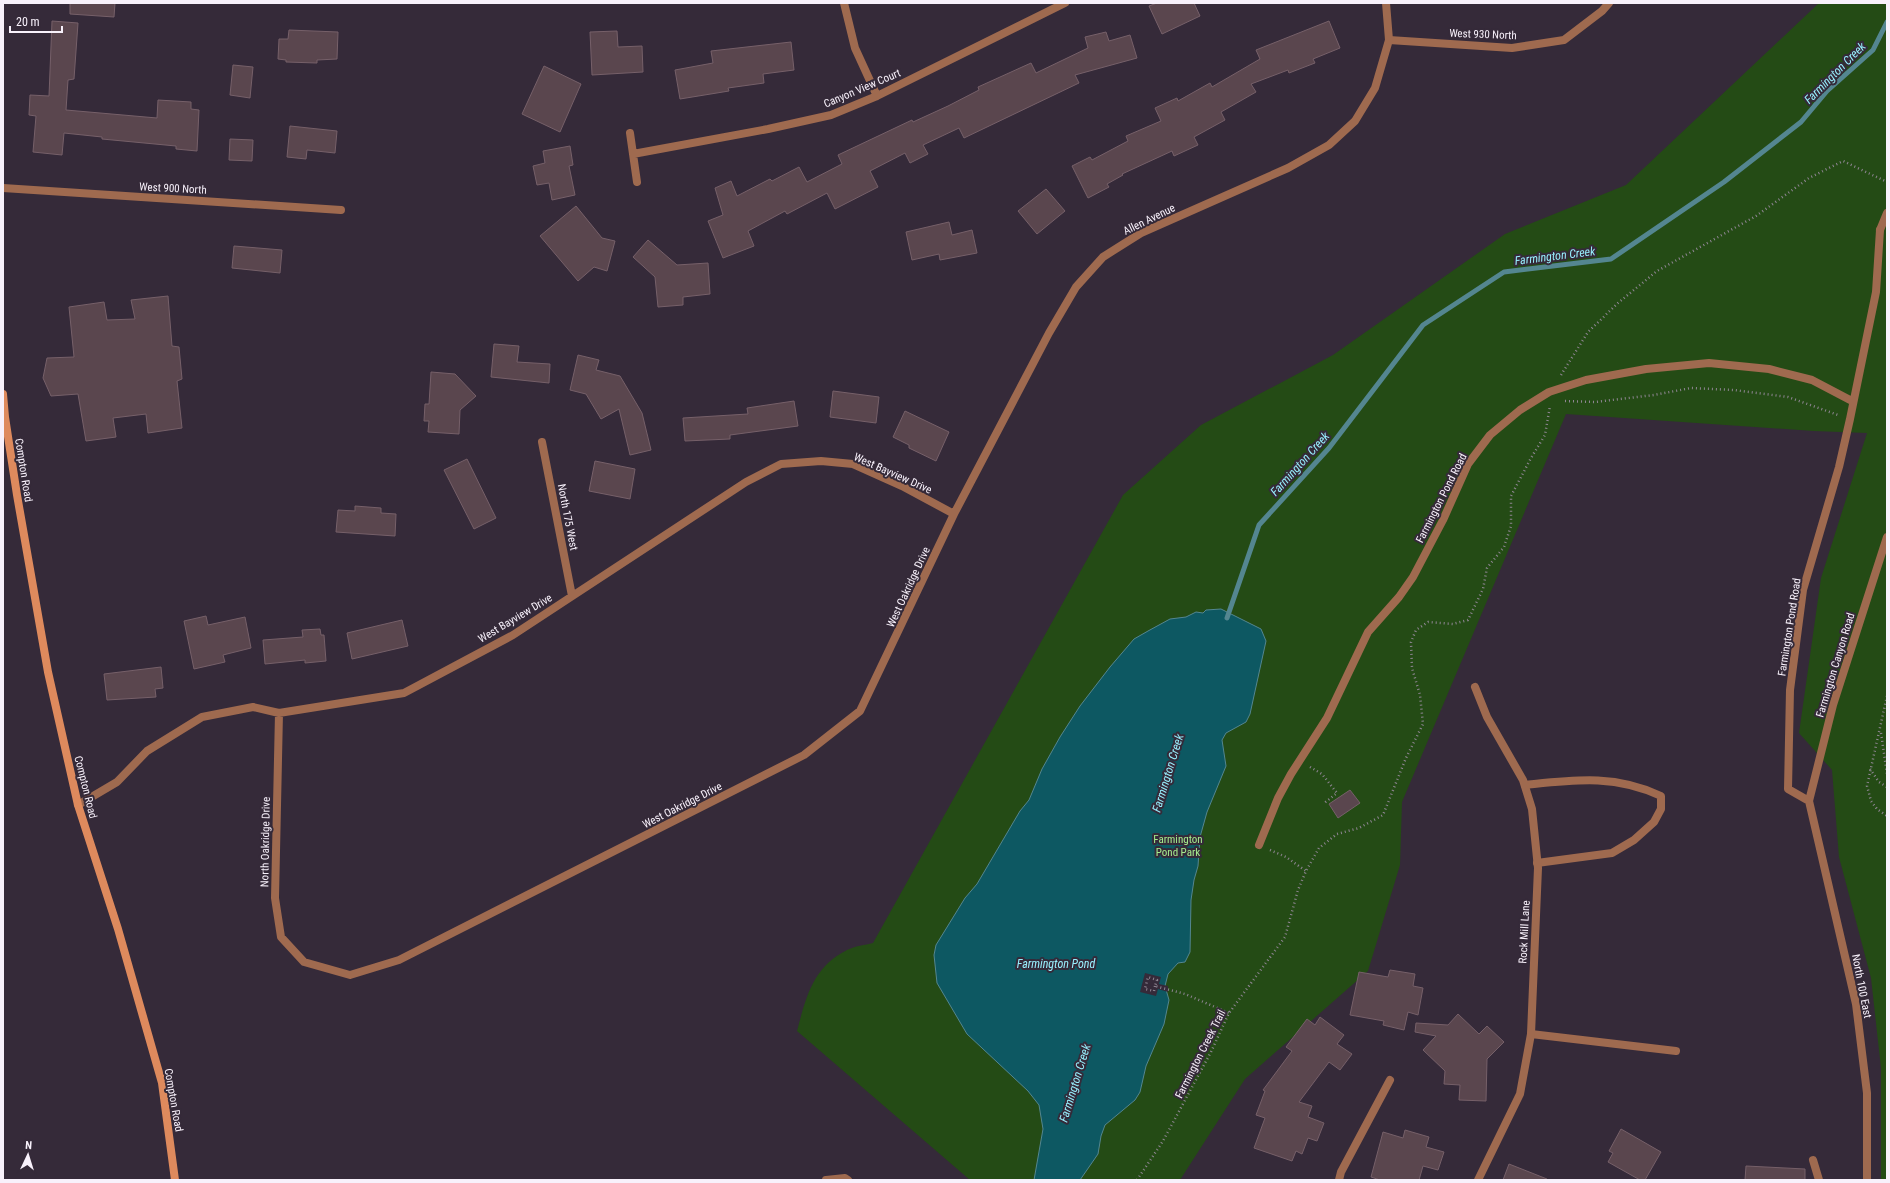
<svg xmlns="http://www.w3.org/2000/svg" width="1890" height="1183" font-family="'Roboto Condensed',sans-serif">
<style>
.green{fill:#244b15}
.water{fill:#0d5862;stroke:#548690}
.pier{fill:#352a39}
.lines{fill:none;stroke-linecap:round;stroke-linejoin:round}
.stream{stroke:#548690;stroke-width:5}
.building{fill:#5a464e;stroke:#766069}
.path{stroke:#8f8693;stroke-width:2.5;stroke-dasharray:1 3;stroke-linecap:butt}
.lane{stroke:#9f6a4f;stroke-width:8}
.street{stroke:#9f6a4f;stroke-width:8}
.secondary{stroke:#de8a5d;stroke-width:8}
.labels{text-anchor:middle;stroke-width:4;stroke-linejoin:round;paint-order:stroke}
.street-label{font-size:11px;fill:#f8f1fb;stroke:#352a39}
.park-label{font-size:11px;fill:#a6ed8e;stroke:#352a39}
.water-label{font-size:12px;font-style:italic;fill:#98f0fe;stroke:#352a39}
</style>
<rect width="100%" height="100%" fill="#352a39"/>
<!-- green -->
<path class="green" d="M1819,3H1887V1180H1881V1068L1871,978L1839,857L1832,770L1799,733L1821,578L1867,433L1814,431L1566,414L1402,802L1400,865L1368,971L1245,1079L1180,1180H970L797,1031C806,997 813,967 847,950C855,946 865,945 873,943L1123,495L1201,425L1333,355L1505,234L1626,185Z"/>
<!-- water -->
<path class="water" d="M1221,609L1261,629L1266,641L1250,714L1246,722L1226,733L1222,740L1226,766L1207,812L1200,837L1198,866L1194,880L1191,900L1190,952L1185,962L1178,963L1168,974L1165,986L1169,1000L1164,1024L1146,1066L1140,1092L1135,1100L1105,1125L1101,1136L1098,1154L1080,1180H1034L1043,1129L1039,1105L1028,1091L967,1034L937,983L934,955L936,945L965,898L977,884L1020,811L1029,800L1042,769L1060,737L1080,706L1110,667L1134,639L1148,631L1170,619L1186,617L1196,612L1203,613L1206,610Z"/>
<!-- pier -->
<path class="pier" d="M1145,973L1161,977L1159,984L1168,986V992L1158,989L1156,996L1140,992Z"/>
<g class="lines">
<!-- stream -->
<path class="stream" d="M1227,618L1259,525L1329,448L1423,325L1504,272L1611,259L1724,182L1801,122L1827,91L1873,50L1887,22"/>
</g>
<!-- building -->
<path class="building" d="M70,3H115L114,17L70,14Z
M1157,3H1194L1200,16L1162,34L1149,6Z
M52,21L78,23L74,79L68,80L66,110L157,118L158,100L191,102V109L199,110L197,151L176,149V146L102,139V137L64,133L62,155L33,152L36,116L29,115L30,95L49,96Z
M1329,21L1340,48L1313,59L1315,63L1289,73L1288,70L1251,84L1256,92L1221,112L1225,120L1194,137L1198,145L1174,156L1172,151L1122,174L1123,175L1107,184L1109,187L1088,198L1072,166L1090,157L1092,160L1128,141L1126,136L1161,121L1155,108L1177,98L1178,101L1210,83L1212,87L1260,59L1256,50Z
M289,30L338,32L337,59L317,60V63L286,62V60L278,59L279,39H288Z
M617,31L618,47L642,46L643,72L592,75L590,32Z
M1106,32L1109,41L1130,35L1137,58L1075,75L1079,83L964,138L959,128L923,145L928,154L910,163L905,153L870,171L878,187L835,209L827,193L787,214L785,211L748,231L754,246L723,258L708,221L723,215L715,188L731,181L737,196L770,179L772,181L799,167L807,182L842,164L838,155L912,120L913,122L948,106L979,90L978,87L1031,63L1036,73L1088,48L1085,37Z
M791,42L794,70L763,74L764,83L728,88L729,91L680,99L675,70L713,63L711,51Z
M233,65L253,67L250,98L230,95Z
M544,66L581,84L560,132L522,114Z
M290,126L337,131L335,153L307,150L306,159L287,157Z
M230,139L253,140L252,161L229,160Z
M570,146L573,165L569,166L575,195L552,200L549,183L537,185L533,166L545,163L543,151Z
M1046,189L1065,211L1037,234L1018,211Z
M576,206L602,238L615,241L607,271L594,267L578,281L540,236Z
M949,222L952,235L972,230L977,253L940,260L939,254L912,260L906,232Z
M648,240L677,265L708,263L710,294L683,297V305L658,307L655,277L633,257Z
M234,246L282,250L280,273L232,268Z
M168,296L172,346L179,347L182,379L177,381L182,428L148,433L146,414L113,418L116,437L86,441L78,394L51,396L43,378L47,358L74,357L69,307L104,302L107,320L135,319L131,300Z
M494,344L519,346L517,362L550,364L549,383L491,377Z
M578,355L599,360L596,370L620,376L642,413L651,450L630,455L619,409L601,419L586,394L570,390Z
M431,372L455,374L476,396L460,410L459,434L428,432L429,421H424L425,404H429Z
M833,391L879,397L876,423L830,417Z
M794,401L798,426L730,435V439L685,441L683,418L748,414L747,408Z
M905,411L949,432L936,461L909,448V445L893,437Z
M467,459L496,518L474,529L444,470Z
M595,461L635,469L630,499L589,491Z
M355,506L381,508V513L396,514L395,536L336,532L338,510L355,511Z
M206,616L208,625L245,617L251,648L223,655L225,662L194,669L184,621Z
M402,620L408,646L352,659L347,633Z
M320,629L321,635H324L326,661L305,663V660L265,664L263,640L303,637L302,630Z
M161,667L163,688L155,689L156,697L107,700L104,674Z
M1350,790L1360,803L1338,818L1329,804Z
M1390,970L1415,974L1413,986L1423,988L1418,1015L1408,1012L1404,1030L1383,1025L1384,1021L1350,1015L1359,972L1388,977Z
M1458,1014L1479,1034L1487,1026L1504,1042L1487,1059L1486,1101L1459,1100L1460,1085L1444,1084L1445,1071L1423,1050L1436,1036L1415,1032L1416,1023L1448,1025Z
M1320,1017L1344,1035L1337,1044L1352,1054L1340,1070L1329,1062L1299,1102L1312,1106L1308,1117L1324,1123L1317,1141L1308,1138L1302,1154L1296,1151L1292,1161L1254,1148L1265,1118L1256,1115L1265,1091L1263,1090L1292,1051L1286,1047L1307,1019L1315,1025Z
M1621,1129L1661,1152L1645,1180H1640L1608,1162L1613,1153L1609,1151Z
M1405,1130L1429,1137L1426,1147L1444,1152L1438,1170L1423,1166L1419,1180H1380L1371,1177L1383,1132L1403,1138Z
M1509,1164L1547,1179V1180H1503Z
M1746,1166L1805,1169V1180H1745Z"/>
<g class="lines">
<!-- path -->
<path class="path" d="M1561,375L1588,332L1618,303L1657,271L1756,216L1809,178L1843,161L1887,182
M1565,401L1595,402L1654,395L1691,388L1734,390L1788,397L1838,415
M1887,696L1867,786L1871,801L1877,809L1887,816
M1881,733L1887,774
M1310,767L1322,774L1337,793L1323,804
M1870,769L1879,782L1887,787
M1270,850L1286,857L1306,871
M1155,986L1154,991L1145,989L1148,977L1157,980L1155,986L1185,994L1229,1013
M1137,1180L1163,1141L1211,1052L1229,1013L1285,937L1298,890L1306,871L1319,848L1337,834L1359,828L1383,815L1406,758L1423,724L1420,695L1412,668L1411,642L1416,630L1428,622L1453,624L1468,620L1483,589L1487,568L1504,547L1511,526V496L1531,458L1545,435L1550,406"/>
<!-- lane -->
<path class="lane" d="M1880,230L1887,213
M1525,785C1574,780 1614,774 1661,796V809L1654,822L1634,840L1612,853L1537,863
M1531,1034L1676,1051
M1813,1160L1819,1180"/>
<!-- street -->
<path class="street" d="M844,3L855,48L877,96
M1389,40L1512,48L1564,40L1602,11L1609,3
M630,133L637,182
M633,154L768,129L831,115L877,96L1065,3
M3,188L341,210
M542,442L572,596
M1475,687L1487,717L1523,780L1532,809L1538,868L1531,1034L1520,1094L1478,1180
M279,713L275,898L281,937L304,962L350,975L399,960L804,755L860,711L954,514L1049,333L1076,287L1103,257L1141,233L1288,168L1329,145L1355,121L1375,88L1389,40L1386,3
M1809,801L1788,789L1790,690L1803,590L1839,467L1850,419L1876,292L1880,230
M78,805L117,782L147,751L202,717L253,707L279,713L404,693L513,635L746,482L781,464L821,461L853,464L902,486L954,514
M1259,845L1278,798L1291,774L1327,718L1368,632L1399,597L1413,577L1443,520L1468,464L1490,435L1520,410L1549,392L1586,380L1646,369L1709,363L1769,369L1812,380L1852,401
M826,1180L845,1178L848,1180
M1339,1180L1341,1172L1390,1080
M1867,1180V1093L1856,1004L1809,801L1833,705L1887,537"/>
<!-- secondary -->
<path class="secondary" d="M3,394L5,417L17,495L48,672L78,805L118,929L162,1083L175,1180"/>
</g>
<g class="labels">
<!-- street labels -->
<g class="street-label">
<text transform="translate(1483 34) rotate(2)" y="4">West 930 North</text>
<text transform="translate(862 88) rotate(-23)" y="4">Canyon View Court</text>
<text transform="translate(173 188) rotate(3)" y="4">West 900 North</text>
<text transform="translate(1149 219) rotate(-26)" y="4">Allen Avenue</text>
<text transform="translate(24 470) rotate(81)" y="4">Compton Road</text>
<text transform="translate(893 473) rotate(24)" y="4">West Bayview Drive</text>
<text transform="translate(1441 498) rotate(-63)" y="4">Farmington Pond Road</text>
<text transform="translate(568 517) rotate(79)" y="4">North 175 West</text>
<text transform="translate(908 587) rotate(-65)" y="4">West Oakridge Drive</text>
<text transform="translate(515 618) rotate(-31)" y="4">West Bayview Drive</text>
<text transform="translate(1789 627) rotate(-81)" y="4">Farmington Pond Road</text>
<text transform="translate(1835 665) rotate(-73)" y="4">Farmington Canyon Road</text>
<text transform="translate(86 787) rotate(76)" y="4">Compton Road</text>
<text transform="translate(682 805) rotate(-27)" y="4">West Oakridge Drive</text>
<text transform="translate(265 842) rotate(-89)" y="4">North Oakridge Drive</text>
<text transform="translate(1524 932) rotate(-87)" y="4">Rock Mill Lane</text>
<text transform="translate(1862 986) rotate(79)" y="4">North 100 East</text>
<text transform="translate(1200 1054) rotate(-63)" y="4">Farmington Creek Trail</text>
<text transform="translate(174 1100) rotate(80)" y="4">Compton Road</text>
</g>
<!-- park labels -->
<g class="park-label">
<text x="1178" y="843">Farmington<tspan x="1178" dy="13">Pond Park</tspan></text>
</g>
<!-- water labels -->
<g class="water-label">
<text transform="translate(1835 73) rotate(-45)" y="4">Farmington Creek</text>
<text transform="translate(1555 256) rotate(-7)" y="4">Farmington Creek</text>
<text transform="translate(1300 464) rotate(-48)" y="4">Farmington Creek</text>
<text transform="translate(1168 773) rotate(-73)" y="4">Farmington Creek</text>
<text x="1056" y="968">Farmington Pond</text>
<text transform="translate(1075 1083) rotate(-73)" y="4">Farmington Creek</text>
</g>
</g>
<!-- border -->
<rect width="1890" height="1183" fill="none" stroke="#f8f1fb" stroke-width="8"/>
<!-- north arrow -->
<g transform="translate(28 1155) rotate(4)" stroke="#352a39" stroke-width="3" paint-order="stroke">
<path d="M0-3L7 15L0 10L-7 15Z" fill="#f8f1fb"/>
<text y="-6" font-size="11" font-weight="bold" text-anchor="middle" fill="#f8f1fb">N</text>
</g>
<!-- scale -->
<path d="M10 26v6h52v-6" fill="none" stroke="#f8f1fb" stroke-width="2"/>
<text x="16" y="26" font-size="12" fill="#f8f1fb" stroke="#352a39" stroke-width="3" paint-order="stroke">20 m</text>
</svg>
